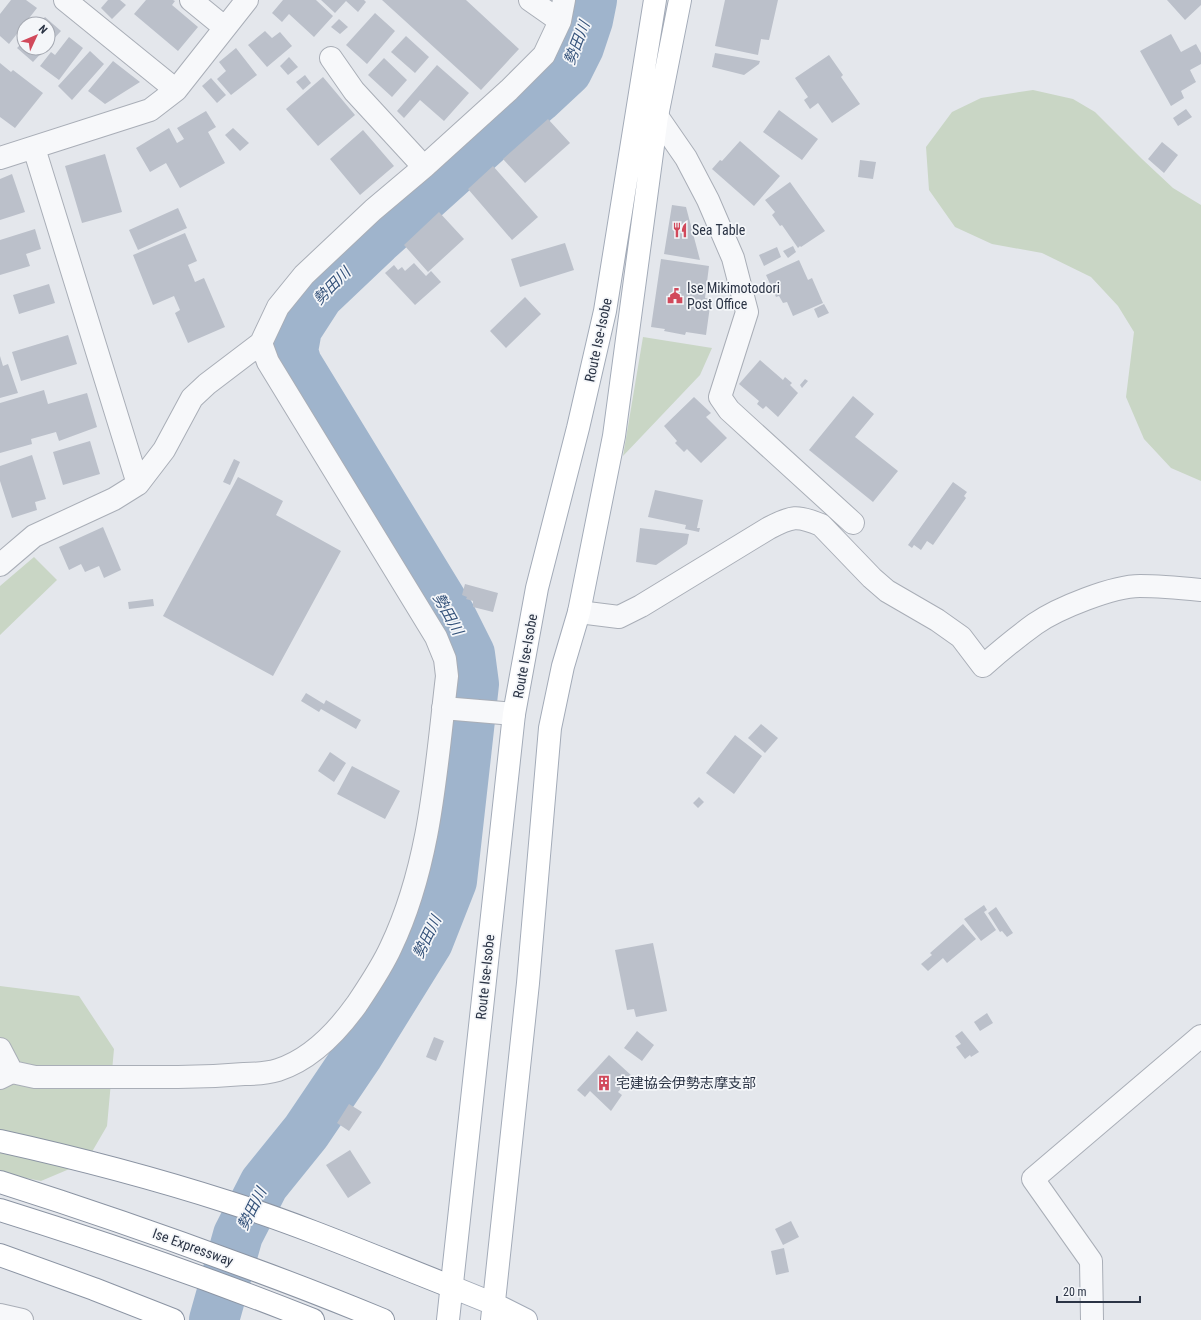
<svg xmlns="http://www.w3.org/2000/svg" width="1201" height="1320" font-family="'Roboto Condensed','Noto Sans JP',sans-serif">
<style>
.green{fill:#c9d6c5}
.lines{fill:none;stroke-linecap:round;stroke-linejoin:round}
.river{stroke:#9fb4cc;stroke-width:50}
.building{fill:#bbc0ca}
.minor-casing{stroke:#a9aeb7;stroke-width:24}
.primary-casing{stroke:#a3abb8;stroke-width:24}
.motorway-casing{stroke:#8b94a3;stroke-width:24}
.minor{stroke:#f7f8fa;stroke-width:22}
.primary{stroke:#fff;stroke-width:22}
.motorway{stroke:#fff;stroke-width:22}
.labels{text-anchor:middle;stroke-width:3.5;stroke-linejoin:round;paint-order:stroke}
.poi-label{font-size:14px;fill:#2b3445;stroke:#f4f6f9;text-anchor:start}
.street-label{font-size:14px;fill:#2b3445;stroke:#f4f6f9}
.water-label{font-size:15px;font-style:italic;fill:#34527a;stroke:#f4f6f9}
</style>
<rect width="100%" height="100%" fill="#e4e7ec"/>
<!-- green -->
<path class="green" d="M1033,90L1073,99L1095,112L1142,159L1173,188L1201,205V481L1171,468L1144,439L1126,397L1134,332L1118,306L1091,277L1042,253L992,244L955,227L929,190L926,147L952,112L981,98Z
M643,337L712,348L700,375L623,456Z
M34,557L57,580L0,635V586Z
M0,986L79,996L114,1049L107,1126L86,1162L41,1181L0,1173Z"/>
<g class="lines">
<!-- river -->
<path class="river" d="M214,1320L238,1235L264,1184L306,1132L358,1055L428,942L452,881L474,684L470,654L451,616L297,364L293,351L297,329L319,295L377,240L487,141L538,98L567,71L579,47L588,20L592,0"/>
</g>
<!-- building -->
<path class="building" d="M11,0H26L37,8L9,44L0,36V14Z
M108,0H120L126,5L112,19L101,8Z
M146,0H173L175,1L172,5L198,27L178,51L134,14Z
M283,0H316L333,16L314,37L289,14L282,22L272,13Z
M321,0H364L366,2L358,12L346,1L335,13Z
M382,0H466L519,49L481,90Z
M725,0H778L769,40L761,39L758,55L715,46Z
M1167,0H1201V5L1185,20Z
M375,13L395,31L367,64L346,45Z
M45,17L61,31L48,45V24H39Z
M339,19L348,27L340,34L331,27Z
M265,31L272,38L280,32L292,46L267,67L248,45Z
M1171,34L1181,52L1196,44L1201,53V64L1190,70L1196,82L1181,91L1184,98L1171,106L1140,51Z
M406,36L429,57L415,73L391,52Z
M69,37L83,48L59,80L40,66L51,52L55,55Z
M24,41V48H46L33,62L17,48Z
M236,48L257,75L231,95L217,79L226,71L219,62Z
M90,51L104,64L72,100L58,86Z
M715,53L760,61L759,64L744,75L712,67Z
M829,55L843,75L841,77L860,104L832,123L818,103L810,109L804,100L808,97L795,78Z
M289,57L298,67L288,75L280,66Z
M384,58L407,80L392,97L368,75Z
M113,61L140,82L105,104L88,91Z
M0,63L11,72L13,70L43,93L15,128L0,117Z
M437,65L469,93L444,121L420,100L404,118L397,111Z
M305,75L311,83L303,90L296,82Z
M323,77L355,115L318,146L286,109Z
M211,78L226,95L217,103L202,86Z
M1186,109L1192,117L1178,126L1173,118Z
M779,110L818,139L802,160L763,132Z
M206,111L216,127L208,132L225,163L180,188L166,163L150,172L136,148L169,128L177,143L184,139L177,128Z
M548,119L570,143L525,183L503,159Z
M233,128L249,143L240,151L225,135Z
M363,130L394,166L360,195L330,159Z
M740,141L780,176L754,206L712,169L720,160L722,161Z
M1162,142L1178,155L1164,173L1148,159Z
M105,154L122,212L82,223L65,166Z
M860,160L876,162L873,179L858,177Z
M493,166L538,217L512,240L468,189Z
M12,174L25,212L0,220V179Z
M790,182L825,231L801,247L800,246L798,248L782,225L780,226L772,215L775,212L765,200Z
M672,205L686,207L700,260L664,254Z
M178,208L187,228L138,250L129,230Z
M439,212L464,239L428,272L404,245Z
M35,229L41,249L26,254L30,266L0,275V240Z
M185,233L197,261L188,265L195,282L204,278L225,327L188,343L175,313L180,310L174,296L153,305L133,255Z
M565,243L574,270L520,287L511,259Z
M793,246L796,252L788,258L783,251Z
M777,247L781,257L764,266L759,255Z
M661,259L709,266L705,298L711,299L706,335L686,332L685,335L664,331L665,329L651,327Z
M799,260L808,280L812,278L823,303L793,316L787,302L783,303L779,296L776,297L766,275Z
M414,263L426,276L431,271L441,282L415,305L385,273L394,265L398,270L402,267L405,271Z
M49,284L55,303L19,314L13,295Z
M525,297L541,314L506,348L490,331Z
M824,304L829,313L818,318L814,309Z
M68,335L77,364L21,381L12,352Z
M0,356L3,366L8,364L18,393L0,398Z
M760,360L783,380L785,377L792,383L790,385L798,393L778,417L766,406L763,409L757,404L759,401L739,384Z
M805,379L808,381L802,388L800,385Z
M44,390L48,404L87,393L97,427L59,441L56,432L31,439L32,444L0,453V403Z
M853,396L874,414L855,437L898,471L873,502L809,450Z
M694,397L711,413L706,417L727,438L701,463L687,449L684,452L675,443L677,441L664,426Z
M90,441L100,474L63,485L53,452Z
M32,455L46,499L35,502L37,510L12,518L0,481V466Z
M234,459L240,462L230,485L223,482Z
M238,477L283,501L276,515L341,551L273,676L163,616Z
M953,482L967,492L964,496L966,498L933,545L927,541L921,550L914,545L912,548L908,545Z
M655,490L703,500L697,528H700L699,532L685,529L686,525L648,517Z
M103,527L121,570L104,578L99,566L85,572L81,564L69,570L59,547Z
M640,528L689,534L687,544L656,565L636,562Z
M465,584L498,593L493,612L473,607V601L466,599L467,597L462,595Z
M153,599L154,606L129,609L128,602Z
M306,693L324,704L326,700L361,720L356,729L321,709L319,712L301,701Z
M761,724L778,738L765,753L748,738Z
M735,735L762,756L734,794L706,773Z
M330,752L346,763L334,782L318,771Z
M352,766L400,791L385,819L337,794Z
M699,797L704,802L698,808L693,803Z
M984,905L987,910L984,912L996,930L981,941L964,919Z
M996,907L1013,933L1007,937L1002,931L1000,932L988,913Z
M963,924L976,939L947,963L943,958L928,971L921,964L932,955L930,953Z
M653,943L667,1011L636,1017L634,1009L627,1010L615,950Z
M987,1013L993,1023L980,1031L974,1022Z
M637,1031L654,1045L642,1061L624,1048Z
M962,1031L979,1052L971,1057L970,1055L965,1059L956,1047L961,1044L955,1036Z
M434,1037L444,1041L436,1061L426,1057Z
M609,1055L632,1076L618,1092L622,1095L611,1111L590,1091L585,1097L577,1090Z
M349,1104L362,1112L349,1131L337,1123Z
M350,1150L371,1183L348,1198L326,1165Z
M791,1221L799,1237L783,1245L775,1229Z
M784,1248L789,1272L776,1275L771,1251Z"/>
<g class="lines">
<defs>
<path id="minor" d="M65,0L176,90
M191,0L224,27
M530,0L560,21
M331,58L354,91L424,167
M657,116L686,158L708,200L733,258L747,312L720,397L729,410L853,523
M34,148L138,484
M0,158L150,110L176,90L247,0
M0,565L34,536L114,499L138,484L164,450L192,398L207,384L261,343L278,307L304,275L373,210L424,167L509,90L544,55L560,21L564,0
M579,612L619,617L641,606L769,528C792,516 797,515 821,525L872,578L887,591L937,620L961,637L983,666C1000,651 1017,637 1035,624C1058,608 1113,586 1140,586C1160,586 1181,588 1201,590
M443,708L514,714
M0,1049L12,1072
M0,1078L12,1072L35,1077C83,1077 130,1077 178,1077C200,1077 222,1076 244,1074C255,1074 268,1073 278,1070C312,1059 337,1032 357,1004C369,986 382,967 391,947C431,863 436,768 447,676L445,659L436,637L268,362L261,343
M0,1315L22,1320
M1092,1320L1091,1261L1033,1179L1201,1036"/>
<path id="primary" d="M452,1287L494,1304L526,1320
M448,1320L514,714L537,588L578,428L605,311L655,0
M492,1320L528,983L550,728L563,666L579,612L614,436L657,116L680,0"/>
<path id="motorway" d="M0,1141C77,1158 153,1178 228,1202C304,1226 378,1258 452,1287
M0,1182C82,1208 163,1236 244,1266C291,1283 337,1301 383,1320
M0,1210C106,1243 210,1279 313,1320
M0,1255L94,1289L173,1320"/>
</defs>
<!-- minor casing -->
<use href="#minor" class="minor-casing"/>
<!-- primary casing -->
<use href="#primary" class="primary-casing"/>
<!-- motorway casing -->
<use href="#motorway" class="motorway-casing"/>
<!-- minor -->
<use href="#minor" class="minor"/>
<!-- primary -->
<use href="#primary" class="primary"/>
<!-- motorway -->
<use href="#motorway" class="motorway"/>
</g>
<!-- icons -->
<defs>
<symbol id="restaurant-bare" viewBox="-9 -9 18 18"><path d="M-5-6h1v4h1v-4h1v4h1v-4h1v5L-1.5 .5V6h-2V.5L-5-1ZM5-6V6H3V1.5H1.5Q1.5-4 5-6Z" fill="#d1495b" stroke="#f4f6f9" stroke-width="2.5" paint-order="stroke"/></symbol>
<symbol id="civic-bare" viewBox="-9 -9 18 18"><path d="M-.6-6.5H3V-4.5H.6V-3L4-1V1h2V6H-6V1h2V-1L-.6-3ZM-1.2 2.5V6h2.4V2.5Z" fill="#d1495b" stroke="#f4f6f9" stroke-width="2.5" paint-order="stroke"/></symbol>
<symbol id="building-bare" viewBox="-9 -9 18 18"><path d="M-4-6H4V6H1V3H-1V6H-4ZM-2.5-4.3h1.7v1.8h-1.7ZM.8-4.3h1.7v1.8H.8ZM-2.5-1h1.7V.8h-1.7ZM.8-1h1.7V.8H.8Z" fill="#d1495b" stroke="#f4f6f9" stroke-width="2.5" paint-order="stroke"/></symbol>
</defs>
<g fill-rule="evenodd">
<use href="#restaurant-bare" x="669" y="219" width="22" height="22"/>
<use href="#civic-bare" x="664" y="285" width="22" height="22"/>
<use href="#building-bare" x="593" y="1072" width="22" height="22"/>
</g>
<g class="labels">
<!-- poi labels -->
<g class="poi-label">
<text x="692" y="235">Sea Table</text>
<text x="687" y="293">Ise Mikimotodori<tspan x="687" dy="16">Post Office</tspan></text>
<text x="616" y="1088">宅建協会伊勢志摩支部</text>
</g>
<!-- street labels -->
<g class="street-label">
<text transform="translate(598 340) rotate(-78)" y="5">Route Ise-Isobe</text>
<text transform="translate(525 656) rotate(-80)" y="5">Route Ise-Isobe</text>
<text transform="translate(485 977) rotate(-84)" y="5">Route Ise-Isobe</text>
<text transform="translate(193 1247) rotate(20)" y="5">Ise Expressway</text>
</g>
<!-- water labels -->
<g class="water-label">
<text transform="translate(577 43) rotate(-69)" y="5">勢田川</text>
<text transform="translate(332 286) rotate(-45)" y="5">勢田川</text>
<text transform="translate(448 614) rotate(61)" y="5">勢田川</text>
<text transform="translate(427 937) rotate(-64)" y="5">勢田川</text>
<text transform="translate(252 1209) rotate(-63)" y="5">勢田川</text>
</g>
</g>
<!-- north arrow -->
<g transform="translate(36 36) rotate(46)"><circle r="19" fill="#f4f6f9" stroke="#a4a8b1"/>
<path d="M0-3L7 15L0 10L-7 15Z" fill="#d1495b"/>
<text y="-6" font-size="11" font-weight="bold" text-anchor="middle" fill="#2b3445">N</text>
</g>
<!-- scale -->
<path d="M1057 1296v6h83v-6" fill="none" stroke="#2b3445" stroke-width="2"/>
<text x="1063" y="1296" font-size="12" fill="#2b3445" stroke="#f4f6f9" stroke-width="3" paint-order="stroke">20 m</text>
</svg>
